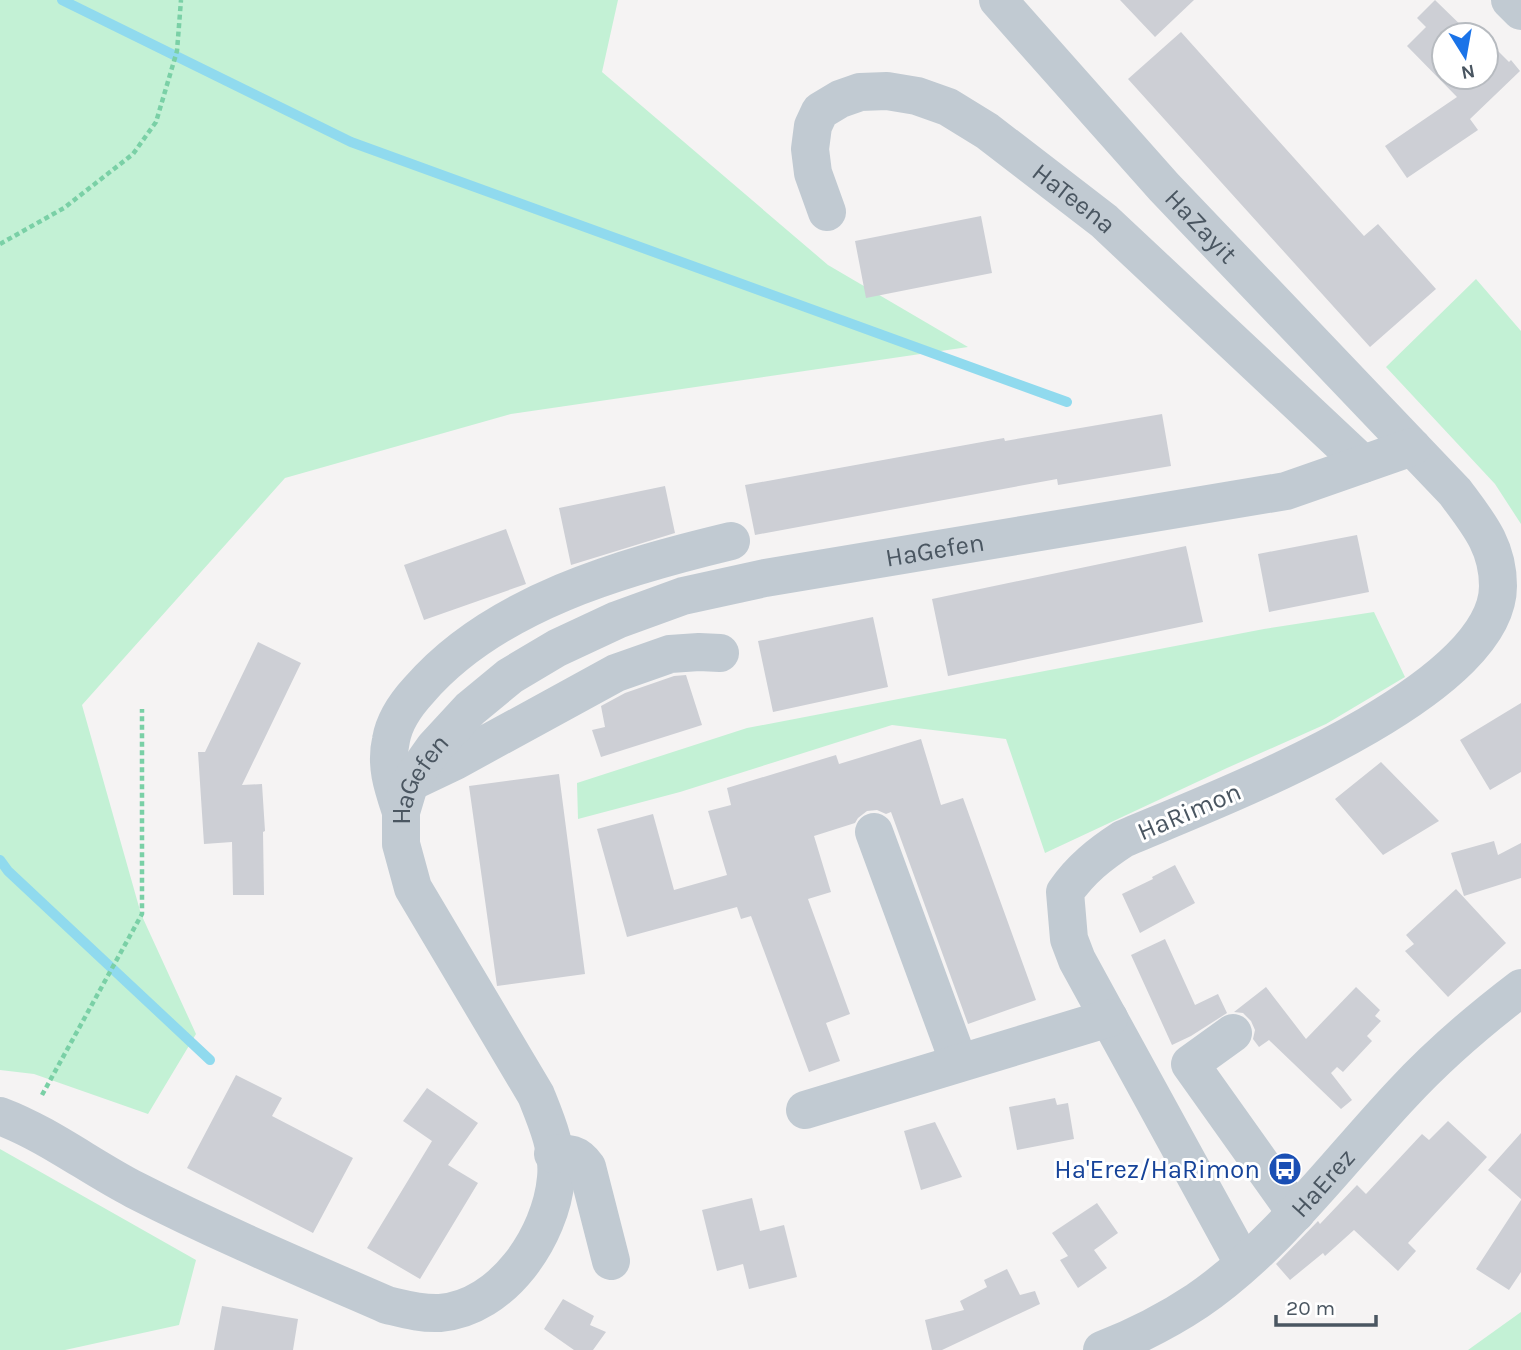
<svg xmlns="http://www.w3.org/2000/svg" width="1521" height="1350" font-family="Karla,sans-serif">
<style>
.green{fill:#c3f1d5}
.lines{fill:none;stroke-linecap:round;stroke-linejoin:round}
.stream{stroke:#90daee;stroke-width:10}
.building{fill:#cdcfd5}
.path{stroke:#7ad0a6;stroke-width:4.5;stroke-dasharray:5 3.5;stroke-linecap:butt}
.minor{stroke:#c1cad2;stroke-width:38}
.labels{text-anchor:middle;stroke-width:6;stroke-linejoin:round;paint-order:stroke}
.street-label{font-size:26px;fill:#4a5661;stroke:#fff}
.transit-label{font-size:26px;fill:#164399;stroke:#fff;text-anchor:end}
</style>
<rect width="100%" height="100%" fill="#f5f3f3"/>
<!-- green -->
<path class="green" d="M0,0H618L602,72L828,265L968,347L511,414L285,478L82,705L141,914L196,1034L148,1114L34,1074L0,1070Z
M1476,279L1521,331V524L1495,484L1386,367Z
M1374,612L1405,677L1326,724L1227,768L1045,853L1006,739L892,725L680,792L578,819L577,783L747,728L1264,629Z
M0,1149L196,1260L179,1325L65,1350H0Z
M1521,1312V1350H1468Z"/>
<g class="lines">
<!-- stream -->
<path class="stream" d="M62,0L351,142L1067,402
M0,860L8,871L210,1060"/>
</g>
<!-- building -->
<path class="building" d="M1120,0H1194L1155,37Z
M1435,0L1471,35H1444V77H1486V39L1509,62L1511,60L1520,71L1470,119L1478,130L1407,178L1385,146L1457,97L1407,46L1426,27L1417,18Z
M1181,32L1364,236L1378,224L1436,289L1370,347L1128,79Z
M981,216L992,273L866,298L855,241Z
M1162,414L1171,466L1058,485L1057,479L755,535L745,485L1004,438L1005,441Z
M665,486L675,533L571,565L559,508Z
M506,529L526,584L424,620L404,565Z
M1357,535L1369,592L1269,612L1258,554Z
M1186,546L1203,622L948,676L932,599Z
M873,617L888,687L773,712L758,641Z
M258,642L301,663L242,785L262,784L265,831L263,832L264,895H233L232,842L204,844L198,752H205Z
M686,675L702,725L601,757L592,730L605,727L601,706L625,693L674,676Z
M1521,703V772L1490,790L1460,740Z
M921,739L941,805L963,798L1036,1000L968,1024L891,812L886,814L877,810L867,811L858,818L855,823L814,836L831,892L808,899L850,1014L826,1023L840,1061L809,1072L751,916L741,919L737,907L627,937L597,829L653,814L674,890L727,875L708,811L731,805L727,788L836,755L839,764Z
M1381,762L1439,821L1383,855L1335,799Z
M559,774L585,974L497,986L469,786Z
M1494,841L1498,855L1521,843V878L1464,896L1451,853Z
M1175,865L1195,903L1140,933L1122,894L1153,879L1152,877Z
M1456,889L1506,943L1448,997L1405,951L1414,944L1406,935Z
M1165,939L1195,1005L1218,994L1227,1013L1191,1036L1172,1045L1131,955Z
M1266,987L1306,1039L1356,987L1380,1010L1375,1016L1381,1021L1367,1036L1372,1041L1343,1072L1337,1067L1331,1073L1352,1100L1341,1109L1269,1040L1259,1047L1253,1039L1255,1030L1251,1021L1243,1013L1234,1012Z
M236,1075L282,1098L272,1116L353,1158L313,1233L187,1168Z
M427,1088L478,1123L448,1165L478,1183L420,1279L367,1248L432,1141L403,1121Z
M1055,1098L1057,1105L1068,1103L1074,1139L1017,1150L1009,1107Z
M1448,1121L1487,1157L1408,1243L1416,1251L1398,1271L1354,1230L1325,1256L1323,1253L1290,1280L1276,1264L1318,1221L1320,1224L1357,1185L1366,1194L1422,1134L1429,1140Z
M935,1122L962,1177L921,1190L904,1131Z
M1521,1133V1199L1488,1170Z
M752,1198L760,1231L784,1225L797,1277L749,1289L743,1264L717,1271L702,1210Z
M1521,1200V1272L1509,1290L1476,1269Z
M1097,1203L1118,1233L1094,1250L1107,1268L1078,1288L1060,1260L1068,1256L1052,1233Z
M1007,1269L1020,1295L1035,1291L1040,1304L942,1350H932L925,1320L964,1310L960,1301L987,1287L984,1280Z
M563,1299L594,1316L590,1325L606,1332L593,1350H574L544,1329Z
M222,1306L298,1319L293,1350H214Z"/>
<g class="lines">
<!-- path -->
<path class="path" d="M0,244L64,208L133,154L156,122L177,51L181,0
M42,1095L142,914V709"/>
<!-- minor -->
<g class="minor">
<path id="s1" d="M998,0L1164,187L1455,492C1478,523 1498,546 1498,586C1498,695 1209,802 1123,839C1100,854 1081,869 1065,892L1069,939L1077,960L1243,1263"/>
<path d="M1510,0L1521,11"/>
<path id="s2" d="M827,212L813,173L810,149L813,126L820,111L840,99L860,92L887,91L917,96L948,107L987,131L1104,221L1363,464"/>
<path d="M413,781L455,761L616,673L670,654L699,652L720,653"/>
<path d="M401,812C393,788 385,766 391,740C394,722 407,703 419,690C494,603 623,567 731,541"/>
<path d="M874,832L959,1063"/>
<path d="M1233,1033L1190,1064L1296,1213"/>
<path d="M805,1110L1109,1018"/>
<path id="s3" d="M0,1116C48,1134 90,1167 135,1190C217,1232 302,1268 387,1305C404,1309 421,1314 440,1313C503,1308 551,1236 556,1178C559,1150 546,1120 536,1095L413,888L401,844V812L410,782L434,748L470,709L510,676L557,648L617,620L683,596L765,578L1286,491L1412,447"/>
<path d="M553,1154C570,1153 577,1153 587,1167L611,1261"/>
<path id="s4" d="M1102,1350C1135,1337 1167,1321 1197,1301C1275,1248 1337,1163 1402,1094C1438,1055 1479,1020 1521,988"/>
</g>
</g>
<!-- icons -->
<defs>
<symbol id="bus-disc" viewBox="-11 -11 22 22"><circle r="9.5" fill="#1a4fb4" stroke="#fff"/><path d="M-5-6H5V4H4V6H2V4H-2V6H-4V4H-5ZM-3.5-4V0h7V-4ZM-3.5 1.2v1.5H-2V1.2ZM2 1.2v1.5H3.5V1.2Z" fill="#fff"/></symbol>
</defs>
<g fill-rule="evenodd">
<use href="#bus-disc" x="1266" y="1150" width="38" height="38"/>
</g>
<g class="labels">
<!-- street labels -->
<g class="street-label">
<text dy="9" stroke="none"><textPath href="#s2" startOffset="396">HaTeena</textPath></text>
<text dy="9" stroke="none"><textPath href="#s1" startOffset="304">HaZayit</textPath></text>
<text dy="9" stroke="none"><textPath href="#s3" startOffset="1706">HaGefen</textPath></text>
<text dy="9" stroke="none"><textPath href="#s3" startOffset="1118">HaGefen</textPath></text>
<text transform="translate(1189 811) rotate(-23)" y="9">HaRimon</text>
<text dy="9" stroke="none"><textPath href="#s4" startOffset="280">HaErez</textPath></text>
</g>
<!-- transit labels -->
<g class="transit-label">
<text x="1260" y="1178">Ha'Erez/HaRimon</text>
</g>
</g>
<!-- north arrow -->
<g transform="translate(1465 56) rotate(169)"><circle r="33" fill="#ffffff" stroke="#b7bbc0" stroke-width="2"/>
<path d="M0-5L12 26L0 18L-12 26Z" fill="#1a73e8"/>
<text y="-10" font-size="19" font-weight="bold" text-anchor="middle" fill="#4a5661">N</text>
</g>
<!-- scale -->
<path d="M1276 1315v10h100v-10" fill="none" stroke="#4a5661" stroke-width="3.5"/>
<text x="1286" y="1315" font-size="21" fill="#4a5661" stroke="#ffffff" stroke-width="5" paint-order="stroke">20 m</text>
</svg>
